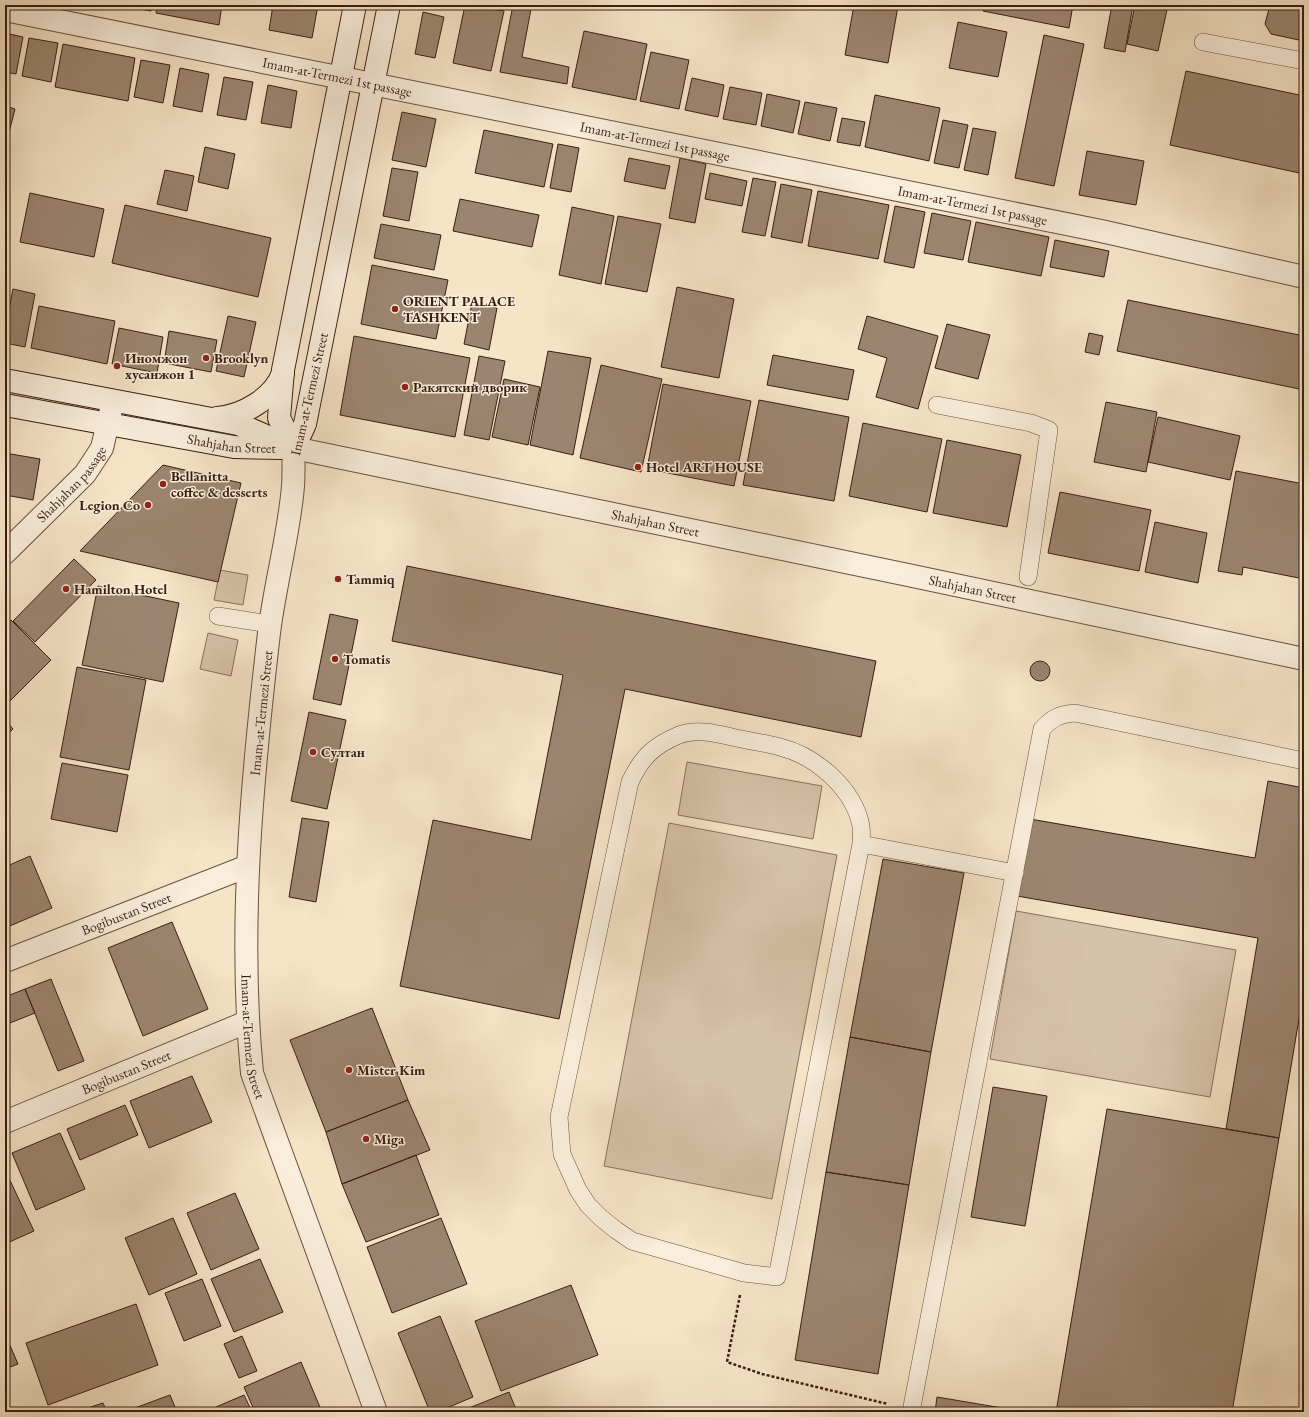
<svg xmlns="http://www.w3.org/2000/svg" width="1309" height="1417" font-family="'EB Garamond',serif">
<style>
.green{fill:#d6c2a8;stroke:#88705d}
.building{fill:#9c8570;stroke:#3a1e12}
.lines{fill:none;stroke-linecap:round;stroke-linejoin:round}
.service-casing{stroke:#69503f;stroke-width:18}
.minor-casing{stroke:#69503f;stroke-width:24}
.tertiary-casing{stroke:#69503f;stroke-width:24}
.secondary-casing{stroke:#3a1e12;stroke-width:24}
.path{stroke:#3a1e12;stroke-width:2.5;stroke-dasharray:3 2;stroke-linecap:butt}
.service{stroke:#f9eddb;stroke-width:17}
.minor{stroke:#f9eddb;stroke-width:22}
.tertiary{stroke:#f9eddb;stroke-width:22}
.secondary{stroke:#f9eddb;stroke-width:22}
.poi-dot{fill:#8f2418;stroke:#f9eddb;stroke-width:1.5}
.labels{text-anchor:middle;stroke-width:3;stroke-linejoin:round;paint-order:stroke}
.street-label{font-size:14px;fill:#3a1e12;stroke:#f9eddb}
.poi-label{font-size:14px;font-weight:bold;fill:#3a1e12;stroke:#f9eddb;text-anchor:start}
</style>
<rect width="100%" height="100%" fill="#f6e4c7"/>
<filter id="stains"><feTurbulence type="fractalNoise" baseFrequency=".005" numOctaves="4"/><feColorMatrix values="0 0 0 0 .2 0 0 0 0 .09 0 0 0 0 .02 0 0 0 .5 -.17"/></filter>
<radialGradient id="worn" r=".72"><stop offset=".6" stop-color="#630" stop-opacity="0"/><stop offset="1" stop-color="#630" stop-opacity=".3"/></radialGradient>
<!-- green -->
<path class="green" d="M220,570L248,575L243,605L214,600Z
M208,633L238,640L231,676L200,669Z
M687,762L822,786L813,839L678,815Z
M669,823L837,855L772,1199L604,1166Z
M1016,911L1236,950L1210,1097L990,1059Z"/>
<!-- building -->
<path class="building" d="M118,5H152L151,11Z
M157,5H222L219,25L156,13Z
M273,5H318L312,38L269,30Z
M465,5L504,11L491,71L453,63Z
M513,5L531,9L522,57L569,67L567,84L500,72Z
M854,5L898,6L888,63L845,55Z
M984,5H1073L1069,28L983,11Z
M1112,5H1133L1125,52L1104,48Z
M1135,5H1168L1158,51L1127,44Z
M1270,5H1304V45L1299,40L1271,34L1265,24Z
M423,12L444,17L435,58L415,54Z
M958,22L1007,32L998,77L949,68Z
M584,31L647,44L636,100L572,87Z
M5,33L23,37L16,74L5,72Z
M1044,35L1084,44L1054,186L1015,178Z
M29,38L58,43L51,82L22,76Z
M63,44L135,58L128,101L55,87Z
M651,52L689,60L679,109L640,101Z
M141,60L170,65L163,103L134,97Z
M180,68L209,74L202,112L173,106Z
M1186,71L1304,96V174L1170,145Z
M224,77L253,82L246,120L217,115Z
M692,78L724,85L718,117L685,110Z
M268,85L297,91L291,128L261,123Z
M730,87L762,93L756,125L723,119Z
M767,94L800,101L793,133L761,126Z
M875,95L940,108L929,161L865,147Z
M805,102L837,108L830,141L798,134Z
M5,106L15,109L5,148Z
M402,112L436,119L426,167L392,160Z
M842,118L865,122L860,146L837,142Z
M943,120L968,125L959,168L934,163Z
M973,128L996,132L988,175L964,170Z
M484,130L553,144L544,187L475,173Z
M558,144L579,148L571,192L550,188Z
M205,147L235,154L228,189L198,182Z
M1087,151L1144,161L1136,205L1079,195Z
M629,158L670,166L665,189L624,181Z
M680,158L706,164L695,223L669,218Z
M392,168L418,172L409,221L383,216Z
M165,170L194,176L187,211L157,204Z
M710,173L747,181L742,206L705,199Z
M753,178L776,182L765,236L742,232Z
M781,184L812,190L802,243L771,237Z
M818,191L889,205L878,259L808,246Z
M30,193L104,209L94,257L20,242Z
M460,199L539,215L532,247L453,231Z
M125,205L271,238L258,297L112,263Z
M895,206L925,212L914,268L884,262Z
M572,207L614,216L601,284L559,275Z
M932,213L971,221L963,260L924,253Z
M618,216L661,224L647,292L605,284Z
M976,222L1049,237L1041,276L968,262Z
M381,224L441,235L434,270L374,258Z
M1055,240L1109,251L1104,277L1050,267Z
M372,265L448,280L436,339L361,324Z
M677,287L734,299L719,378L661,367Z
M13,289L35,294L25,347L5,343V329Z
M1128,300L1304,336V390L1117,351Z
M472,303L497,308L489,350L464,344Z
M39,306L115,321L107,364L31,348Z
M228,316L256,322L244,377L216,371Z
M867,316L938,336L918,409L876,397L887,358L858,349Z
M947,324L990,335L978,379L935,368Z
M119,328L163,337L157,373L112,364Z
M169,331L217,340L211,372L164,363Z
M1089,333L1103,336L1099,355L1085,352Z
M354,336L470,358L455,437L340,415Z
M548,351L591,358L573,455L530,445Z
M773,355L854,370L848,400L767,385Z
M479,356L505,361L489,440L464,435Z
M601,365L662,379L641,472L580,458Z
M504,379L540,387L528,445L492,437Z
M663,384L751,401L734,486L647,469Z
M759,400L849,417L834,501L743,485Z
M1106,402L1157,412L1146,472L1094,462Z
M1158,417L1240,436L1230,480L1148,462Z
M863,423L942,439L927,512L849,496Z
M947,440L1021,455L1007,527L933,513Z
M5,453L40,459L33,500L5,495Z
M163,465L241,483L218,582L80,551Z
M1236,471L1304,484V579L1243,567L1242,575L1218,571Z
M1060,492L1151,510L1139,571L1048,553Z
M1155,522L1207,533L1198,583L1145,572Z
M74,559L96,580L35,642L13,621Z
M407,566L876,661L861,737L625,689L559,1019L400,986L433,820L531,840L563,675L392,641Z
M98,586L179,603L163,682L82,665Z
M330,614L358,620L341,705L313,699Z
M11,620L51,660L5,706V626Z
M1030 671a10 10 0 1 1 20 0a10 10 0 1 1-20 0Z
M77,667L146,680L129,770L60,757Z
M309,712L346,720L327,809L291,801Z
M5,720L13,729L5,737Z
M62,763L128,775L117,832L51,819Z
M1268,781L1304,788V989L1279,1138L1226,1129L1258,938L1017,896L1030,819L1255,858Z
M302,818L329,822L316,902L289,897Z
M30,856L52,908L5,928V867Z
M883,859L964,873L931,1052L850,1037Z
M172,922L208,1009L143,1036L108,948Z
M51,979L84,1061L58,1071L25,989Z
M25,989L35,1013L5,1025V997Z
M372,1008L408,1100L326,1132L290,1040Z
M850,1037L931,1052L909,1185L826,1172Z
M192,1076L212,1122L149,1148L130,1101Z
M993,1087L1047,1096L1025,1226L971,1217Z
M408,1100L430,1150L342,1184L326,1132Z
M125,1105L138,1135L80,1160L67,1129Z
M1107,1109L1279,1138L1232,1412H1056Z
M60,1133L85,1189L36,1210L12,1153Z
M416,1155L439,1215L366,1242L342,1184Z
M5,1170L34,1231L5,1244Z
M826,1172L909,1185L878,1374L795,1360Z
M235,1193L259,1249L211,1270L187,1213Z
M173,1218L197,1274L149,1295L125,1238Z
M441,1218L467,1284L392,1313L367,1247Z
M260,1259L283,1312L234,1332L211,1279Z
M202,1279L221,1326L184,1341L165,1293Z
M571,1285L598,1355L501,1391L475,1321Z
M136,1304L158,1365L48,1405L26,1343Z
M440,1316L473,1397L437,1412H430L398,1333Z
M5,1334L18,1364L5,1369Z
M242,1336L257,1371L239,1378L224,1344Z
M301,1362L322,1412H255L244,1387Z
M509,1392L517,1412H459Z
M170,1395L177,1412H124Z
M244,1395L252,1412H210L209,1410Z
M937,1397L1026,1412H935Z
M103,1403L107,1412H76Z"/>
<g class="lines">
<defs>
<path id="service" d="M1203,42L1304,61
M937,405L1031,423L1049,430L1028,577
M218,616L270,624
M861,844L777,1277L744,1273L632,1241L616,1230L601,1218L588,1205L578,1190L562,1154L559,1117L630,782C642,757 653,746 679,735C697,728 718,734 736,738C750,741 766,743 780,747C816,756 854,789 861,826C862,832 861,838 861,844L1015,873
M911,1412L1042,729C1052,718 1060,714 1075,713L1304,761"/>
<g id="minor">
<path id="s1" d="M5,10L1101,231L1304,277"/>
<path id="s2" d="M294,448C293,461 294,474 293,486C289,535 275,584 269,633C252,778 238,927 252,1073L376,1412"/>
<path id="s3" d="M5,553L85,474L102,448L113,401"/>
<path id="s4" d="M5,961L248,866"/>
<path id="s5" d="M5,1122L247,1022"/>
</g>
<g id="tertiary">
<path id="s6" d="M294,448L908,575L1304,659"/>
</g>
<g id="secondary">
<path d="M5,380L238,424L294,448"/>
<path id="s7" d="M5,405L234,447L282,448"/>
<path d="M217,418C243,416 274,398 283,373"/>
<path d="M294,448L305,424L389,5"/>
<path d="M294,448L279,418L283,370L355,5"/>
</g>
</defs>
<!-- service casing -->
<use href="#service" class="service-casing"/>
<!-- minor casing -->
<use href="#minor" class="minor-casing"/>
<!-- tertiary casing -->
<use href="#tertiary" class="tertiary-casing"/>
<!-- secondary casing -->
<use href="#secondary" class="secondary-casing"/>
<!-- path -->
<path class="path" d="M740,1295L727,1362L762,1374L888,1404"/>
<!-- service -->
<use href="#service" class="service"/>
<!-- minor -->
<use href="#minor" class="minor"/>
<!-- tertiary -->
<use href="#tertiary" class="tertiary"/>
<!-- secondary -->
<use href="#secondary" class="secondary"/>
</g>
<!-- markers -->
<g class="poi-dot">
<circle cx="395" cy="309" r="4"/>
<circle cx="206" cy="358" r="4"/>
<circle cx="117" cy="366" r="4"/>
<circle cx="405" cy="387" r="4"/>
<circle cx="638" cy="467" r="4"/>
<circle cx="163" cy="484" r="4"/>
<circle cx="148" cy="505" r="4"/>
<circle cx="338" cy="579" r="4"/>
<circle cx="66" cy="589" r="4"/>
<circle cx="335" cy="659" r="4"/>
<circle cx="313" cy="752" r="4"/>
<circle cx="349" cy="1070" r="4"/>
<circle cx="366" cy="1139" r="4"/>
</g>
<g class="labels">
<!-- street labels -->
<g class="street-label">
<text dy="5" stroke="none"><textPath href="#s1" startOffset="339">Imam-at-Termezi 1st passage</textPath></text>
<text dy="5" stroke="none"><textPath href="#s1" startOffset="663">Imam-at-Termezi 1st passage</textPath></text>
<text dy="5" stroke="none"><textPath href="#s1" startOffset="987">Imam-at-Termezi 1st passage</textPath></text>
<text transform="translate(309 394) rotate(-77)" y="5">Imam-at-Termezi Street</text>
<text dy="5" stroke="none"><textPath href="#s7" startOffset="230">Shahjahan Street</textPath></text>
<text dy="5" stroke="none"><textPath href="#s3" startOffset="96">Shahjahan passage</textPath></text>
<text dy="5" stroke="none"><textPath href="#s6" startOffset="369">Shahjahan Street</textPath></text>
<text dy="5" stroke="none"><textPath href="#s6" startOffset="693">Shahjahan Street</textPath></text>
<text transform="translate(261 713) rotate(-84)" y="5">Imam-at-Termezi Street</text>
<text dy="5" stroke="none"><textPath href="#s4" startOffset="130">Bogibustаn Street</textPath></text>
<text dy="5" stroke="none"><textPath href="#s2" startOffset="592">Imam-at-Termezi Street</textPath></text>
<text dy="5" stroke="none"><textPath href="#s5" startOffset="131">Bogibustan Street</textPath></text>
</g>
<!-- poi labels -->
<g class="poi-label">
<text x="403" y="306">ORIENT PALACE<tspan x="403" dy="16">TASHKENT</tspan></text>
<text x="125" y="363">Иномжон<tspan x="125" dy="16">хусанжон 1</tspan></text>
<text x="214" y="363">Brooklyn</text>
<text x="413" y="392">Ракятский дворик</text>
<text x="646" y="472">Hotel ART HOUSE</text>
<text x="171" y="481">Bellanitta<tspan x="171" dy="16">coffee &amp; desserts</tspan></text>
<text x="140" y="510" text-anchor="end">Legion Co</text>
<text x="346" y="584">Tammiq</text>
<text x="74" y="594">Hamilton Hotel</text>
<text x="343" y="664">Tomatis</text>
<text x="321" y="757">Султан</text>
<text x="357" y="1075">Mister Kim</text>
<text x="374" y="1144">Miga</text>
</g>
</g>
<!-- margin -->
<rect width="1309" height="1417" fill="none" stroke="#f6e4c7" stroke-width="20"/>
<rect x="6" y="6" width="1297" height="1405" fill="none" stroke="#3a1e12" stroke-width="2"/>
<rect x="10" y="10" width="1289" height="1397" fill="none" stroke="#3a1e12"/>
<rect width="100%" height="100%" filter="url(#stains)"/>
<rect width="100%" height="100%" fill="url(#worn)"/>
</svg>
